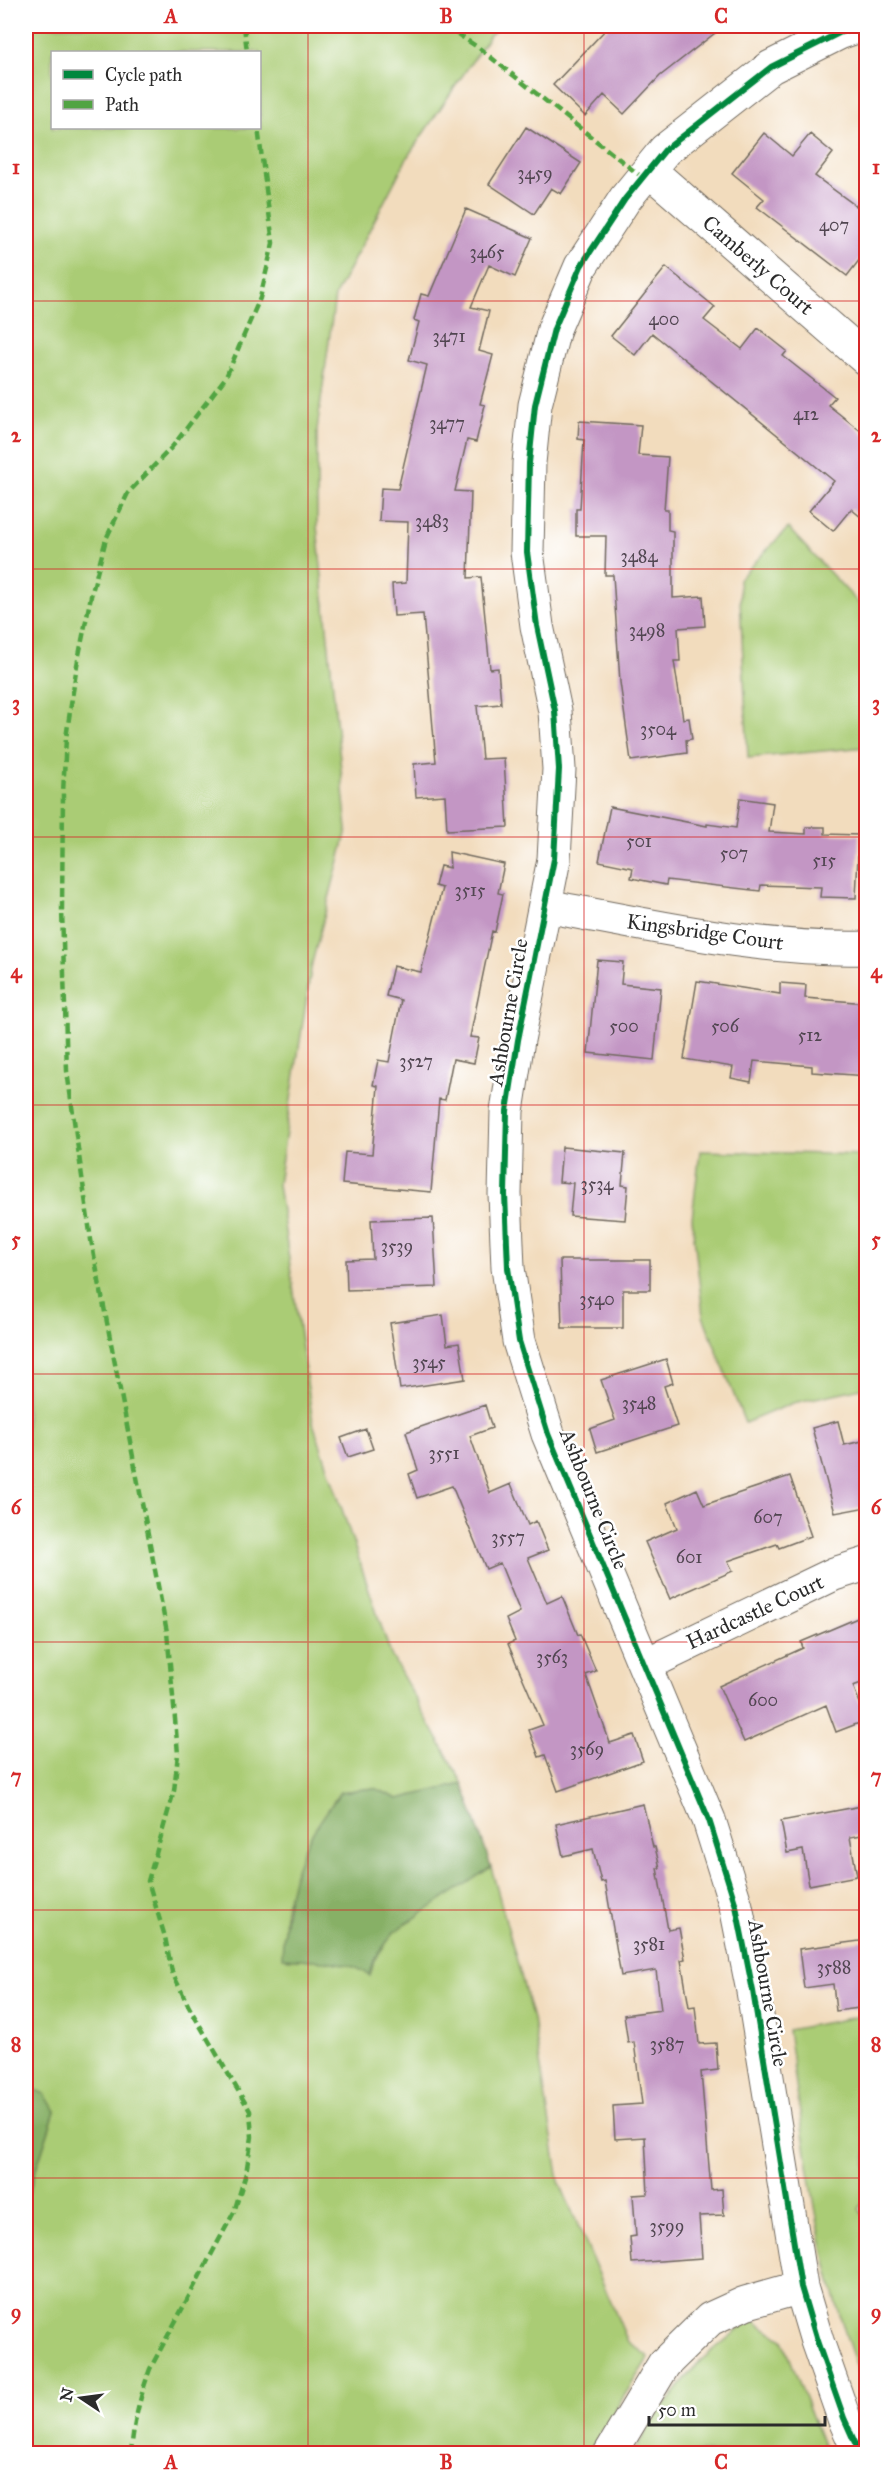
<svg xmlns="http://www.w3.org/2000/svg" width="892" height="2479" font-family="'IM FELL Great Primer',serif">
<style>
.green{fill:#aacc75;stroke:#6a7c50;stroke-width:1.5;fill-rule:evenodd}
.forest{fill:#87b066;stroke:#596e48;stroke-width:1.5}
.building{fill:#c396c4}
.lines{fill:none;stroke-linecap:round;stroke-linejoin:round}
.minor-casing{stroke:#71695e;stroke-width:35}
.minor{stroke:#fff;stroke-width:33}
.quiet{stroke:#51a443;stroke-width:4.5;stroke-dasharray:9 4.5;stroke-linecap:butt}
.cycleway-casing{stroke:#fff;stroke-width:10}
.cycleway{stroke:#00873e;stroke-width:6}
.grid{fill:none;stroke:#d62828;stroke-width:1.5;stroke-opacity:0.55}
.labels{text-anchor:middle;stroke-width:5;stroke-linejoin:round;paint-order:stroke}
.number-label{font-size:18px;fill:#514651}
.street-label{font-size:21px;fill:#2b2b2b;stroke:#fff}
.neatline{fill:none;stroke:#d62828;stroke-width:2}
.grid-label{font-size:20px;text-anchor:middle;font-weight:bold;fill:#d62828}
</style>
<rect width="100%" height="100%" fill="#fff"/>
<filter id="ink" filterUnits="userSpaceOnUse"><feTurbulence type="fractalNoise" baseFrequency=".0167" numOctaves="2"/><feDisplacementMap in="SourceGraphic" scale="12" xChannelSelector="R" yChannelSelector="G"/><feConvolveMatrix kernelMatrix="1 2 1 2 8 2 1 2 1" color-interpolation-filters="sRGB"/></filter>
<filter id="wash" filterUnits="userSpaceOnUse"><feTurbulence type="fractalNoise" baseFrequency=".008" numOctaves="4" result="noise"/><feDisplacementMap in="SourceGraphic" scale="24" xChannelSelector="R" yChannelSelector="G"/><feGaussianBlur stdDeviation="1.35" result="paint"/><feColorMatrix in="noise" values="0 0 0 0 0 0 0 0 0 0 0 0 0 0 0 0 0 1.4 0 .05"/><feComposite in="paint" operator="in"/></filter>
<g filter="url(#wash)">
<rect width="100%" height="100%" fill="#f2dcbd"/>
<!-- green -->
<path class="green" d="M26,26H502L490,35L408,156L335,296L317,430V526L347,830L312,963L278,1184L313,1423L391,1655L463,1784L398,1799L375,1788L340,1792L308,1840L297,1870L285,1908L283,1958C308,1960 351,1959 370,1975L374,1960L394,1932L491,1867L533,2019L559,2181L628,2342L649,2357L588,2453H26V2200L55,2111L26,2086ZM52,52H260V128H52Z
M788,528L866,611V747L748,758L739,579Z
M700,1151L866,1155V1387L793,1403L745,1423L703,1316L692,1218Z
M866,2015V2198L859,2209L866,2219V2391C819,2276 806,2152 788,2030Z
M751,2319L783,2340L826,2453H633L654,2419L700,2361Z"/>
<!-- forest -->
<path class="forest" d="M463,1784L491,1867L394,1932L374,1960L370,1976C352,1959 307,1960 282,1958C284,1918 289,1875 309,1839C318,1823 330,1808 340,1792L375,1788L398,1799Z
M26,2086L45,2094L55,2111L26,2200Z"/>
<g id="blocks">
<!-- building -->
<path class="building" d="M609,26H724L660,76L624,114L604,95L585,116L553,85Z
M526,127L581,163L561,194L551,188L534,214L489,184Z
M764,133L792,156L810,134L833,153L815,176L867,214V250L847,276L757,207L764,199L732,173Z
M466,209L532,238L515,277L489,265L471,307L489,311L479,351L493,355L480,404L485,405L476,442L467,440L455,491L471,492L468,578L481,577L490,669L498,668L501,704L477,706L482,759L504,758L508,827L447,830L445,795L416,797L414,764L436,762L423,614L394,616L392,584L406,583L408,522L379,521L381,488L398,489L427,365L409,360L419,322L414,320L421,294L429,296Z
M666,267L715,307L704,320L742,349L758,328L787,351L783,356L835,397L828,405L867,436V522L851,509L833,531L809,511L834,481L652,333L635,355L611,336Z
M579,421L641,425L638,455L668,457L664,510H668V530L673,531V598L703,596L705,626L678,628L680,661H674L683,719L689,718L692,739L686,740L687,753L631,761L620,682L613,575H605L606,536H576V509H580L584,440L578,439Z
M740,798L773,803L769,832L806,834V827H825V834L859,835L856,898L820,897L821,887L761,885L760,891L667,880L666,885L631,878L633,868L599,861L610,807L707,826V824L736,828Z
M449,852L504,864L498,893L503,894L495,932L492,931L470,1037L479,1038L474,1063L453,1059L445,1100L439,1099L431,1192L342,1184L345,1152L372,1154L378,1086L373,1085L378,1060L389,1062L401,1000L386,996L393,966L421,972L442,888L435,886L440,866L450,868Z
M597,960L623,962L621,984L661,988L654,1060L588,1053Z
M697,981L780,994V983L806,985L805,998L867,1003V1076L812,1072V1066L754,1061L751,1082L731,1078L733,1067L684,1059Z
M562,1147L625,1153L622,1185L628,1186L625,1220L570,1216L573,1183L559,1182Z
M433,1218L437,1287L347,1290L346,1260L373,1259L371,1220Z
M560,1260H650V1290H623V1328H562Z
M443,1315L447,1345L459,1343L465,1379L400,1389L390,1323Z
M666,1359L673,1383L664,1386L677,1426L597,1452L590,1429L615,1420L601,1380Z
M485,1405L492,1428L470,1436L490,1493L511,1484L528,1525L536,1521L548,1550L528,1558L547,1603L562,1596L578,1635L580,1634L596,1671L586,1675L610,1743L634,1735L643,1761L558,1791L545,1755L539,1757L529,1730L543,1725L508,1644L515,1641L506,1619L520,1612L500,1563L486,1569L452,1486L417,1498L409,1474L418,1470L406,1432Z
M838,1421L844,1445L867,1440V1507L835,1513L812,1428Z
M366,1429L373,1449L348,1457L341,1438Z
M790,1476L811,1536L779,1548L777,1544L728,1561L733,1571L670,1599L645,1542L677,1528L667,1503L697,1489L704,1505Z
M867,1614V1681L853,1686L867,1720L836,1732L826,1705L744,1742L719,1686L803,1648L801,1642Z
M643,1804L653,1847H655L660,1868H657L668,1930L679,1928L685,1959L681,1960L689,2007L695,2006L699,2044L716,2043L718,2070L701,2072L711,2190L722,2189L724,2215L699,2216L702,2258L632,2263L630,2237L636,2236L633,2195L648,2194L645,2137L615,2139L613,2106L642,2104L634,2042L628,2043L624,2015L661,2010L656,1970L621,1976L605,1881L601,1882L593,1849L563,1856L556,1824Z
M867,1805V1834L850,1837L857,1876L809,1885L803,1850L787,1853L781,1821Z
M867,1940V2007L836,2011L833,1984L804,1988L799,1949Z"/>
</g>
</g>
<g filter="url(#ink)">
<use href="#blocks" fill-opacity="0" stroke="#71695e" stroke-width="1.5"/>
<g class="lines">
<defs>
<path id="minor" d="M859,26L839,33L771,67L665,150L625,199L581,266L554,329L535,405L529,463L527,552L537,626L555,711L559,769L554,859L518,1040L507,1111L505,1194L508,1268L519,1341L548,1434L709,1820L736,1906L753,1991L801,2287L817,2341L844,2418L860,2454
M649,170L866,359
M545,906C650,925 759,951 866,948
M645,1665L834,1574L866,1564
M610,2454L664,2364L710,2319L745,2303L801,2287"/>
</defs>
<!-- minor casing -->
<use href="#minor" class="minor-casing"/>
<!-- minor -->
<use href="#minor" class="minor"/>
<!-- quiet -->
<path class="quiet" d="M244,26L247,52
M445,26L479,48L643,178
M26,40L35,26
M131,2454C133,2424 140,2397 150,2369L234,2212L246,2173L252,2137L250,2111L189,2007L172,1972L165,1937L148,1881L174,1791L178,1754L174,1707L167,1632L91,1240L67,1071L62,909L63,793L66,738L77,665L91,596L106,539L128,493L172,447L226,377L260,298L273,243L258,128"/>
<defs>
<path id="cycleway" d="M859,26L839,33L771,67L665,150L625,199L581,266L554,329L535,405L529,463L527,552L537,626L555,711L559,769L554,859L518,1040L507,1111L505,1194L508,1268L519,1341L548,1434L709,1820L736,1906L753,1991L801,2287L817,2341L844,2418L860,2454"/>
</defs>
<!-- cycleway casing -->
<use href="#cycleway" class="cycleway-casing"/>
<!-- cycleway -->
<use href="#cycleway" class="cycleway"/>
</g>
</g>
<!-- grid -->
<path class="grid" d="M308,26V2454M584,26V2454M26,301H866M26,569H866M26,837H866M26,1105H866M26,1374H866M26,1642H866M26,1910H866M26,2178H866"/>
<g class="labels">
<!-- number labels -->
<g class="number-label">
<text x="535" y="179">3459</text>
<text x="834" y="231">407</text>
<text x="487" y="258">3465</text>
<text x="664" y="325">400</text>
<text x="449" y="342">3471</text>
<text x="806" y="420">412</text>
<text x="447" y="429">3477</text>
<text x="432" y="527">3483</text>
<text x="639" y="562">3484</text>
<text x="647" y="636">3498</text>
<text x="658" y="735">3504</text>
<text x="639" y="847">501</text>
<text x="734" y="859">507</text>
<text x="824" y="866">515</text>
<text x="470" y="896">3515</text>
<text x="624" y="1032">500</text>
<text x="725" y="1032">506</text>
<text x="810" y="1041">512</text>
<text x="416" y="1067">3527</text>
<text x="597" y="1190">3534</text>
<text x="397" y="1252">3539</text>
<text x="597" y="1305">3540</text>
<text x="429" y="1368">3545</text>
<text x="639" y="1409">3548</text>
<text x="444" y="1459">3551</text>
<text x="768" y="1523">607</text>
<text x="508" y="1543">3557</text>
<text x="689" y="1563">601</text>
<text x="552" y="1663">3563</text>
<text x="763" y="1706">600</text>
<text x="587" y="1755">3569</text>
<text x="649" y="1950">3581</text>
<text x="834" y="1973">3588</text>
<text x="667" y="2050">3587</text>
<text x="667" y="2232">3599</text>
</g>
<!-- street labels -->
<g class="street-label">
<text transform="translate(758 265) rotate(41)" y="7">Camberly Court</text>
<text transform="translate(705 932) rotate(8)" y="7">Kingsbridge Court</text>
<text transform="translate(508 1012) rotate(-80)" y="7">Ashbourne Circle</text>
<text transform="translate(594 1499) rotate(68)" y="7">Ashbourne Circle</text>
<text transform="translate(755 1612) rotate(-25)" y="7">Hardcastle Court</text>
<text transform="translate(768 1993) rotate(80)" y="7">Ashbourne Circle</text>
</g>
</g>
<!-- margin -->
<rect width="892" height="2479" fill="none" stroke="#fff" stroke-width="66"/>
<!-- legend -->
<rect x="51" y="51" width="210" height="78" fill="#ffffff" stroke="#aaaaaa" stroke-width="1.5"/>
<rect x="63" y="70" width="30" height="9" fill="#00873e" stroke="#aaaaaa" stroke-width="1.5"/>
<text x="105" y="81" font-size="18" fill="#2b2b2b">Cycle path</text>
<rect x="63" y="100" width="30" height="9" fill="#51a443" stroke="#aaaaaa" stroke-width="1.5"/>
<text x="105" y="111" font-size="18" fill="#2b2b2b">Path</text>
<!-- north arrow -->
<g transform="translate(81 2398) rotate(283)" stroke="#ffffff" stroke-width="4.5" paint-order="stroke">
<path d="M0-4.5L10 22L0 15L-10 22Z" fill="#2b2b2b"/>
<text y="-9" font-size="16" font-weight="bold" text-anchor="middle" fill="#2b2b2b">N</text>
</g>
<!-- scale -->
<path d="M649 2416v9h176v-9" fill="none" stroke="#2b2b2b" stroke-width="3"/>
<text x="658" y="2416" font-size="18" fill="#2b2b2b" stroke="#ffffff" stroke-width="4.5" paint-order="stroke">50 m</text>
<rect x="33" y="33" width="826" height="2413" class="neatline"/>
<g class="grid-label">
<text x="171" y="23">A</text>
<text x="446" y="23">B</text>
<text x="721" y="23">C</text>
<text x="16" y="174">1</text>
<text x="876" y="174">1</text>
<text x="16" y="442">2</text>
<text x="876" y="442">2</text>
<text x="16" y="710">3</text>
<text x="876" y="710">3</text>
<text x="16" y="978">4</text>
<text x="876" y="978">4</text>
<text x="16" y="1246">5</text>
<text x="876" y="1246">5</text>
<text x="16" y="1514">6</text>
<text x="876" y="1514">6</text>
<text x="16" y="1783">7</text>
<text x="876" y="1783">7</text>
<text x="16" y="2051">8</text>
<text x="876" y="2051">8</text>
<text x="16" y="2319">9</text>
<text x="876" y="2319">9</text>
<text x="171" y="2469">A</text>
<text x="446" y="2469">B</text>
<text x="721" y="2469">C</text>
</g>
</svg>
